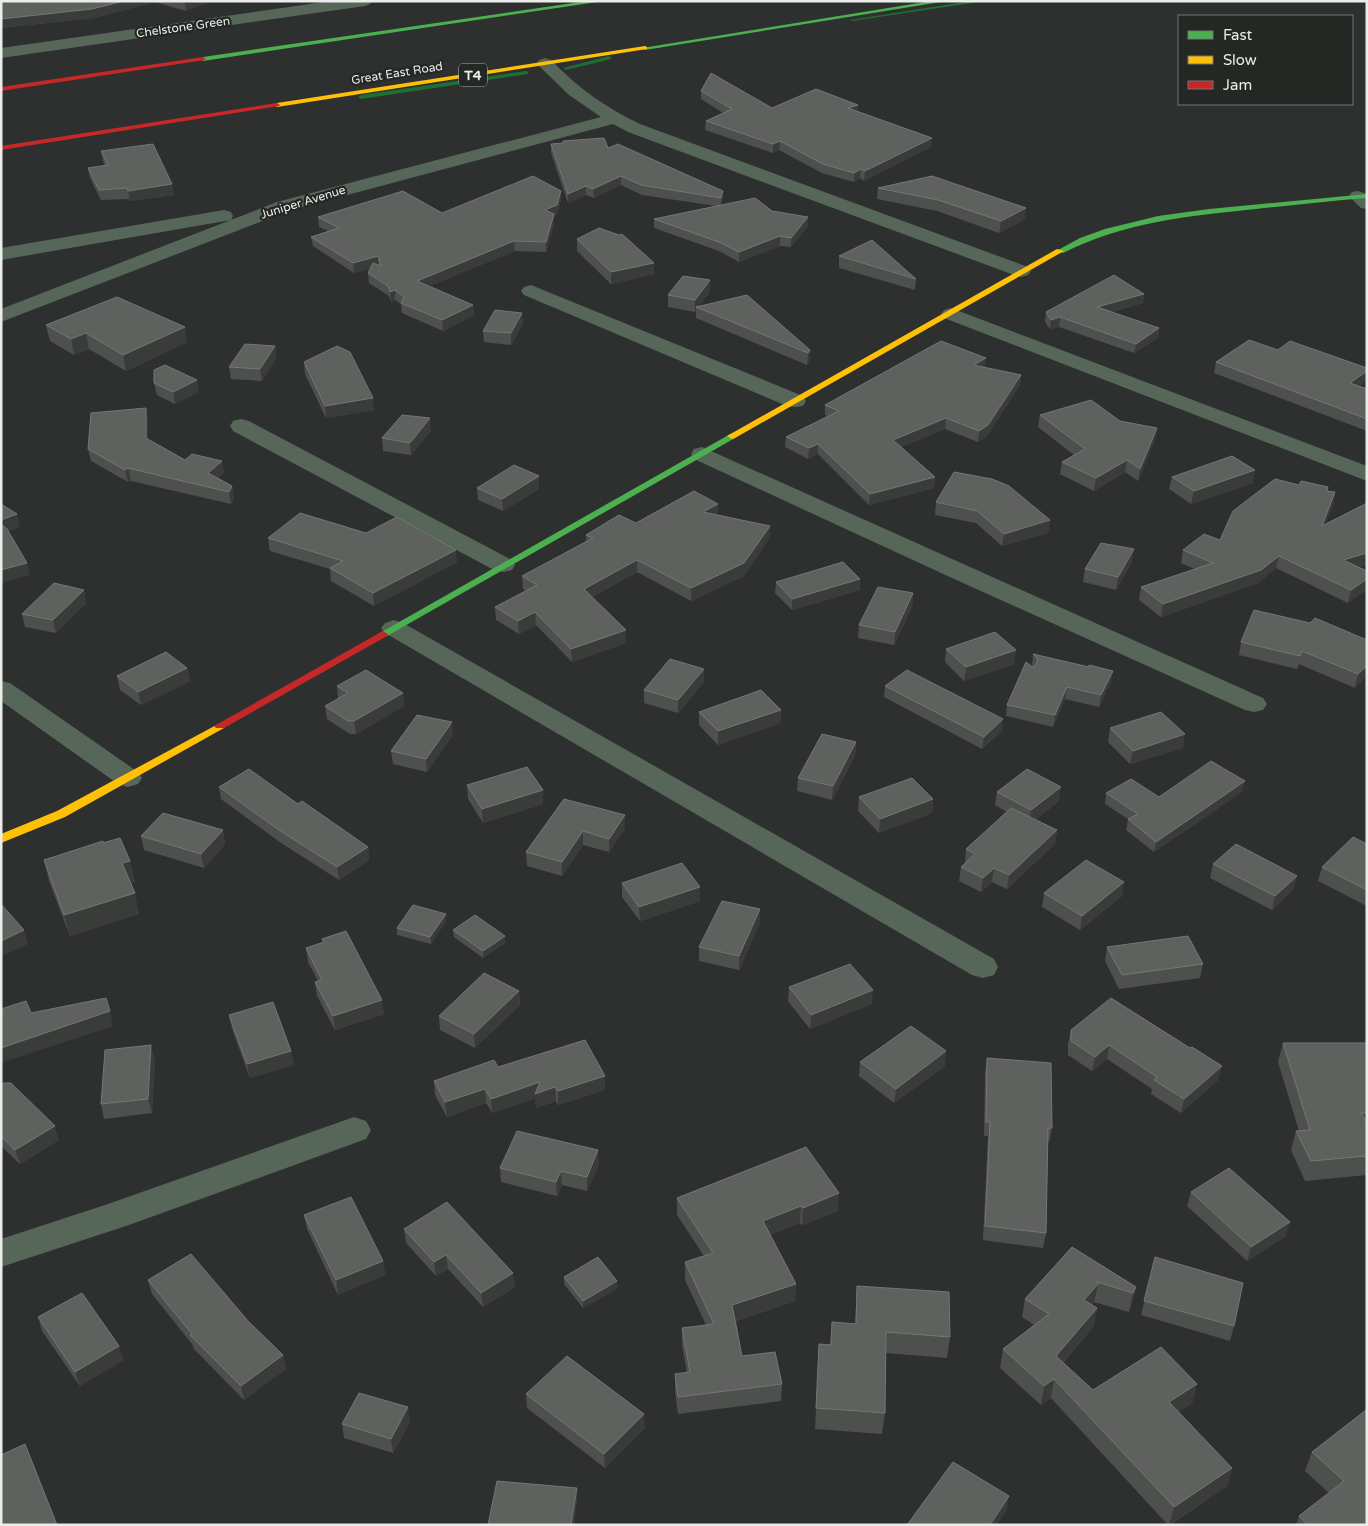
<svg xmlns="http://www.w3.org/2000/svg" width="1368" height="1526" font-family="'Varela Round',sans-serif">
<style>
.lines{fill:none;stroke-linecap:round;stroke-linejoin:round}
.stream{fill:#1e6f34;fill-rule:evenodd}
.street{fill:#566659;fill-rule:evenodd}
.fast{fill:#4caf50;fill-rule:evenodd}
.slow{fill:#ffc107;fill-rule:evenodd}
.jam{fill:#c62828;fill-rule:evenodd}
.wall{fill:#4e504e}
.shaded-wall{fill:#3a3c3a}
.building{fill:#5f615f;stroke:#747774}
.labels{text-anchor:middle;stroke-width:4.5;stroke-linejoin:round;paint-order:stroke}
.far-street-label{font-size:12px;fill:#eaedea;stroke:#242724}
.shield{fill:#242724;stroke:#afb2af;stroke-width:1}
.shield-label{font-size:14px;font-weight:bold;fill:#eaedea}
</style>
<rect width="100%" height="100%" fill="#2e302f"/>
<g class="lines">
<!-- stream -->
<path class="stream" d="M971,1H985L852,21L850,20Z
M609,56L612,58L611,59L566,70L563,68Z
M526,71L528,72V74L361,99L358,97L361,95Z"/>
<!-- street -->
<path class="street" d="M331,1H372L370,4L365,6L1,58V48Z
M545,58L551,60C577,87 606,108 640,124L1028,267L1031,271L1028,275L1021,277L1014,275L628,132L613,124L291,210L1,322V309L277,202L601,117L569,95L539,66L537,63L539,60Z
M1358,191L1367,194V209L1361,208L1349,196L1352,192Z
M224,210L231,212L233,216L231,220L1,260V248Z
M531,285L803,396L806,401L803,406L795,407L787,406L524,295L521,291L524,287Z
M951,308L1367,466V481L944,318L941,314L944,310Z
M241,419L249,421L512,560L515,565L512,570L503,572L494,570L233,431L230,426L233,421Z
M702,447L1263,698L1267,704L1263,710L1254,712L1245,710L952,578L694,459L691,454L694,449Z
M394,620L403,623L994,959L998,967L994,975L983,978L972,975L385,633L381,628L385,623Z
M1,681L10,683L138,772L142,778L138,784L128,787L118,784L1,701Z
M354,1117L366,1121L371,1130L366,1139L129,1225L1,1267V1239L108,1204Z"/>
<!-- fast -->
<path class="fast" d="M587,1H604L203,61L200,59L203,57Z
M931,1H947L645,50L642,48Z
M1367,194V198C1330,201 1293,205 1256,209C1188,216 1125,222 1063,253L1056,251L1080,238L1105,229L1158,216L1209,209Z
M732,433L737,436L735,438L387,636L383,637L378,634Z"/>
<!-- slow -->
<path class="slow" d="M645,46L647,47V49L277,107L274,105L277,103Z
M1057,249L1064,251L735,438L732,439L727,436Z
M220,723L226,726L224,728L65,817L1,843V834L57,811Z"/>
<!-- jam -->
<path class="jam" d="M203,57L205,58V60L1,91V87Z
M277,103L280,105L279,106L1,150V146Z
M383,631L388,634L387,636L224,728H216L214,726Z"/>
</g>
<!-- wall -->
<path class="wall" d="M1,1H212L186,11L155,2L94,18L1,28Z
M701,91L772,108L858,105L857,112L931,147L864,181L860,178L854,182L822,173L779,150L773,153L705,130L706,121L723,113L701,99Z
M563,141L608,148L723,191V200L721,205L772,211L808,226L791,247L780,246L739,262L719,251L654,228V219L716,206L642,195L621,185L594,198L586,195L568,203L551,153V144L563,143Z
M101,151L172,184L174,195L130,201L129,199L101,200L90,178L88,168L105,166L103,161Z
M932,176L1025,219L999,233L937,211L877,199L878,188Z
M561,200L557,214L554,216V223L546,252L515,251L429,286L473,305L474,315L443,331L402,313L401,304L395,300L391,302L389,296L369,283L368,273L370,268L354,273L313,246L311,237L328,231L319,227L318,217L442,213Z
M619,235L654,274L611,284L577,251V239Z
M839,256L916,279L915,290L839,268Z
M710,292L699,306L810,350L809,362L807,365L696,318V309L695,312L668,307V295Z
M1144,294L1143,303L1111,312L1159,328L1158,338L1134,353L1059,327L1050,329L1045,322L1046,312Z
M522,313L523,324L511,345L484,342L483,331Z
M46,325L187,342L126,371L89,349L74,355L50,341Z
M275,346L276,358L262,381L231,379L229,367Z
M304,362L374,410L326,418L305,374Z
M1216,362L1367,380L1359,386L1367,389V431L1214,373Z
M985,368L1021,375L1020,385L987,436L978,442L945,429L901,447L935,477L934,488L869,505L818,454L808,459L785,447L786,437L827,416L825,415V405Z
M154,383L199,392L175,404L157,395Z
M146,408L148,420V439L185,460L224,473L218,478L232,486L234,498L231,504L131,481L128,482L91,461L88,449Z
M1040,415L1120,421L1155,440L1138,481L1125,472L1094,491L1060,474L1062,462L1074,455L1038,427Z
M431,431L411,455L383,451L382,438Z
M1172,477L1253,483L1191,504L1169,489Z
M477,488L539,489L503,511L478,500Z
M1327,491L1335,492L1333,505L1325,524L1367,503V564L1358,567L1348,603L1276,568L1258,583L1161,617L1139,600L1141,587L1195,569L1181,563L1183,550L1220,540Z
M936,502L1050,520L1048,533L1002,546L976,523L935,515Z
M718,504V515L770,526L769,539L744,576L691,601L637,572L592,597L626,630V643L572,662L536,625L519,634L496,620L495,607L526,591L523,589L522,576L586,542V535Z
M268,538L457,562L374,606L331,581L330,569L270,551Z
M1132,562L1116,590L1083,582L1085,569Z
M776,582L860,590L792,610L775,593Z
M84,590L86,603L56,633L25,627L22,614Z
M913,593L912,607L894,645L858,638L859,625Z
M1367,640L1355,688L1299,664L1297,669L1239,655L1241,642Z
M946,649L1014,664L964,681L945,662Z
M1033,654L1111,682L1099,707L1065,699L1053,727L1006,716L1007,705L1032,666Z
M187,668L190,681L141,705L120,690L117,676Z
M704,682L678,713L644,703V690Z
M337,686L403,693L404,706L356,734H350L327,719L325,706L338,699Z
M885,686L1002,731L982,749L884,697Z
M781,710L780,723L718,745L699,725V712Z
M1110,728L1183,748L1130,764L1108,742Z
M453,735L427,772L393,764L391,751Z
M856,742L855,756L832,800L797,791L798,778Z
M467,785L543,790V804L483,823L468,799Z
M219,787L368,847L369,860L339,880L281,843L221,799Z
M997,792L1059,801L1035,820L1057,830L1055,844L1007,889L992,882L981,892L959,881L961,867L965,863L966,849L1007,812L995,805Z
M1242,792L1154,852L1126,830L1128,819L1105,804L1106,793L1159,797Z
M859,797L933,799L932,813L879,833L858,811Z
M564,799L625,829L609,852L583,845L562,876L527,866L526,852Z
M223,830L225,844L204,868L144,850L141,836Z
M103,843L130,861L135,882L131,883L139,914L70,936L49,881L44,860Z
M1367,844V906L1318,881L1322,867Z
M1213,864L1294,889L1272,910L1210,878Z
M622,883L700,901L640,921L622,897Z
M1044,893L1122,896L1080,930L1042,907Z
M760,909V923L739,970L699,961V947Z
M446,914V921L431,944L397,935V928Z
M453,930L505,943L483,958L454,937Z
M322,939L384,1014L335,1030L317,996L315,982L318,981L308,962L306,948L323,943Z
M1107,947L1203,964L1200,978L1119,989L1105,961Z
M789,987L872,1004L810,1029L788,1001Z
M519,991L520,1005L475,1048L440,1030L439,1016Z
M229,1015L291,1051L294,1065L250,1078L232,1029Z
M1071,1030L1218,1080L1181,1113L1151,1094L1152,1089L1107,1059L1092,1071L1068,1055V1044Z
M1283,1043H1367V1175L1305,1181L1291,1150L1296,1131H1299L1278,1062Z
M987,1058L1052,1128L1049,1142H1048L1046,1233L1043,1248L983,1240L988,1136H984L985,1072Z
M155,1059L152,1113L104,1119L101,1104Z
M860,1062L945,1066L894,1103L859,1076Z
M498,1067L605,1076V1090L558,1105L556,1101L536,1108L535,1098L492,1113L486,1103L447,1117L435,1095L434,1081Z
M1,1084L59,1140L20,1164L1,1146Z
M806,1147L838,1211L802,1225L800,1223L770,1235L796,1284L795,1301L736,1321L742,1356L782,1384L781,1401L678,1414L675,1391V1374L687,1373L682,1345V1328L706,1325L685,1280V1262L704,1256L677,1215V1198Z
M599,1164L587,1191L562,1185L557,1196L501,1182L500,1168Z
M1191,1192L1286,1236L1247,1261L1187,1206Z
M304,1215L383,1261L385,1275L338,1295L307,1229Z
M404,1229L515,1287L483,1307L448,1269L436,1276L406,1243Z
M1072,1247L1136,1287L1131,1306L1129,1312L1094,1302L1092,1305L1097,1308L1093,1327L1063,1363L1093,1390L1197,1384L1192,1403L1178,1412L1232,1468L1227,1486L1170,1525H1168L1051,1398L1041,1405L1000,1368L1003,1349L1034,1325L1022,1317L1025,1299Z
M1155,1257L1234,1326L1230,1341L1141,1315Z
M564,1277L618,1288L583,1308L564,1284Z
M148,1280L248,1321L283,1355L286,1369L244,1400L194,1349L192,1344L152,1294Z
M857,1286L950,1337L947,1358L885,1353V1413L882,1434L815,1429L819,1344L830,1345L832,1322L855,1324Z
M38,1317L119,1346L123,1360L80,1386L42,1331Z
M526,1394L645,1428L605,1468L527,1408Z
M1367,1411V1525H1296L1299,1516L1329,1493L1305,1471L1312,1452Z
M410,1422L393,1453L344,1438L342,1424Z"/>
<!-- shaded-wall -->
<path class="shaded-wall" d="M124,1H155V2L94,18L1,28V19Z
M187,1H212L186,11L185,2Z
M858,105L857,114L848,108Z
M932,138L931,147L864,181L865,171Z
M780,141L779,150L773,153V144Z
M861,169L860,178L854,182V173Z
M621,176V185L594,198L593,189Z
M172,184L174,195L130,201L128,191Z
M586,186V195L568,203V194Z
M561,191V200L557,214L554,216V223L546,252L545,210Z
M723,191V200L721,207V198Z
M1026,208L1025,219L999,233L1001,221Z
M808,217V226L791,247V238Z
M780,236V246L739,262V252Z
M514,241L515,251L418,291L417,281Z
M378,256L379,266L354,273L353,263Z
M654,263V274L611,284V272Z
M710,280V292L698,307H696V309L695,312V300Z
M395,290V300L391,302L390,292Z
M1144,294L1143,303L1095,316L1097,307Z
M473,305L474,315L443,331L442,320Z
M522,313L523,324L511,345V333Z
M1060,317L1059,327L1050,329L1051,320Z
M185,327L187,342L126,371L123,355Z
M1159,328L1158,338L1134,353L1136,344Z
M86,333L89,349L74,355L71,339Z
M275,346L276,358L262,381L260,369Z
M810,350L809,362L807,365L808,353Z
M986,358L985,368L974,365Z
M1367,371V380L1348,394L1350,383Z
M1021,375L1020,385L987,436L978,442L979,431Z
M197,380L199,392L175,404L173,392Z
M373,398L374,410L326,418L325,406Z
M146,408L148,420V450L146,438Z
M430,418L431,431L411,455L410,443Z
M946,418L945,429L893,451V440Z
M1157,428L1155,440L1138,481L1140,469Z
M818,444V454L808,459L809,448Z
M1127,460L1125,472L1094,491L1096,478Z
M222,461L224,473L210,485L208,473Z
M128,468L131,481L128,482L125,470Z
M1255,470L1253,483L1191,504L1194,491Z
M539,476V489L503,511L502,499Z
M935,477L934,488L869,505L870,494Z
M232,486L234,498L231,504L229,492Z
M1335,492L1333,505L1319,538L1322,526Z
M718,504V516L703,512Z
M17,514L20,527L1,534V520Z
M1050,520L1048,533L1002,546L1004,534Z
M770,526L769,539L744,576L691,601V588Z
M1134,549L1132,562L1116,590L1118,577Z
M456,550L457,562L374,606L373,593Z
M1367,553V564L1340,573L1343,560Z
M1279,556L1276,568L1258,583L1161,617L1163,604Z
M637,560V572L584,601V589Z
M27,563L30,575L1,583V570Z
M860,579V590L792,610V599Z
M1367,579V590L1348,603L1351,590Z
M84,590L86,603L56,633L53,620Z
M913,593L912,607L894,645L895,632Z
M535,612L536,625L519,634L518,621Z
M626,630V643L572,662L571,649Z
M1016,650L1014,664L964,681L966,667Z
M1367,666V676L1355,688L1358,674Z
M187,668L190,681L141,705L138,692Z
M704,669V682L678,713V700Z
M1113,671L1111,682L1099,707L1101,695Z
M1067,687L1065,699L1053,727L1055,715Z
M403,693L404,706L356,734L354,721Z
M781,710L780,723L718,745V731Z
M1003,719L1002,731L982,749L984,737Z
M452,722L453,735L427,772L426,759Z
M1185,734L1183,748L1130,764L1133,751Z
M856,742L855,756L832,800L833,786Z
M1245,781L1242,792L1154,852L1156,842Z
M1061,787L1059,801L1029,824L1031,810Z
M543,790V804L483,823L482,809Z
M933,799L932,813L879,833L880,819Z
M625,815V829L609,852V839Z
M223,830L225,844L204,868L201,854Z
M1057,830L1055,844L1007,889L1009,875Z
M583,831V845L562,876V862Z
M368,847L369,860L339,880L337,867Z
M130,861L135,882L127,884L122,863Z
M994,868L992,882L981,892L983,878Z
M1297,876L1294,889L1272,910L1275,896Z
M1124,882L1122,896L1080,930L1082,916Z
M700,887V901L640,921L639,907Z
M135,893L139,914L70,936L64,915Z
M760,909V923L739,970V956Z
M446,914V921L431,944L430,937Z
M24,930L28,944L1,956V941Z
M505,936V943L483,958V951Z
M873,990L872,1004L810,1029L811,1015Z
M519,991L520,1005L475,1048L474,1034Z
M382,1000L384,1014L335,1030L333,1016Z
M110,1011L113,1026L1,1063V1048Z
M151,1045L155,1059L152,1113L148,1099Z
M1109,1045L1107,1059L1092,1071L1095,1057Z
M291,1051L294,1065L250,1078L247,1064Z
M946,1051L945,1066L894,1103L896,1089Z
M1222,1066L1218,1080L1181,1113L1184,1099Z
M605,1076V1090L558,1105V1091Z
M540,1082L555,1087L556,1101L536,1108L535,1098L492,1113L491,1099Z
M485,1089L486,1103L447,1117L445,1102Z
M55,1126L59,1140L20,1164L15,1150Z
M598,1150L599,1164L587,1191V1177Z
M561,1171L562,1185L557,1196L556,1182Z
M839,1193L838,1211L802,1225L803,1208Z
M801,1206L800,1223L762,1238L763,1221Z
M1290,1222L1286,1236L1247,1261L1251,1247Z
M446,1255L448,1269L436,1276L434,1262Z
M383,1261L385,1275L338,1295L336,1280Z
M513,1273L515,1287L483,1307L481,1293Z
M617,1281L618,1288L583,1308V1301Z
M796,1284L795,1301L732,1322V1305Z
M1098,1284L1094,1302L1080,1319L1084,1300Z
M1136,1287L1131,1306L1129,1312L1133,1293Z
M1097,1308L1093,1327L1052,1375L1056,1356Z
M119,1346L123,1360L80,1386L75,1372Z
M283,1355L286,1369L244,1400L241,1386Z
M1054,1379L1051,1398L1041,1405L1044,1386Z
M1197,1384L1192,1403L1164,1421L1169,1402Z
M408,1407L410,1422L393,1453L391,1439Z
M644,1414L645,1428L605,1468L604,1454Z
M1232,1468L1227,1486L1169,1525L1174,1507Z
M577,1488V1502L574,1525H571Z
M1009,1496L1007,1510L997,1525H990Z"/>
<!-- building -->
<path class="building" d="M1,1H124L92,9L1,19Z
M711,73L772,108L816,89L858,105L848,108L932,138L865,171L861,169L854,173L823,164L780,141L773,144L706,121L732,109L701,91Z
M604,138L608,148L618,144L723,191L721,198L641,185L621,176L593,189L586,186L568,194L551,144L563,143V141Z
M153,144L172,184L128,191L127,188L99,190L88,168L108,165L101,151Z
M533,176L561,191L557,205L545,210L554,214L546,242L514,241L417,281L473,305L442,320L401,303L404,297L395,290L390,292L388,286L368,273L373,263L381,266L378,256L353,263L311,237L339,228L318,217L403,191L442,213Z
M932,176L1026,208L1001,221L938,200L878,188Z
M755,198L772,211L808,217L791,238L780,236L739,252L719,242L654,219Z
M599,228L619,235L622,234L654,263L611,272L577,239Z
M872,240L916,279L839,256Z
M1114,275L1144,294L1097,307L1159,328L1136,344L1060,317L1051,320L1046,312Z
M683,276L710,280L695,300L668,295Z
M747,295L810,350L808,353L696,307Z
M117,297L185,327L123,355L86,333L71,339L46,325Z
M495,310L522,313L511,333L483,331Z
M1249,340L1278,350L1290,341L1367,368V371L1350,383L1367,389V419L1216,362Z
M941,341L986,358L974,365L1021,375L988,425L979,431L946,418L893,440L935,477L870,494L818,444L809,448L786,437L839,411L825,405Z
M245,344L275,346L260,369L229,367Z
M337,346L350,352L373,398L325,406L304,362Z
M165,365L197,380L173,392L154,383V370Z
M1091,400L1120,421L1157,428L1140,469L1127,460L1096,478L1062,462L1085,449L1040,415Z
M146,408V438L185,460L192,454L222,461L208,473L232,486L229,492L128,468L125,470L88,449L91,413Z
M402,415L430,418L410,443L382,438Z
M1232,456L1255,470L1194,491L1172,477Z
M514,465L539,476L502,499L477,488Z
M954,472L992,479L1009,486L1050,520L1004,534L977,511L936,502Z
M1275,479L1299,485L1301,481L1328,487L1327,491L1335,492L1322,526L1367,503V553L1343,560L1367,571V579L1351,590L1279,556L1261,570L1163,604L1141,587L1213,563L1183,550L1204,534L1220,540L1233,511Z
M694,491L718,504L703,512L770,526L744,563L691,588L637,560L584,589L626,630L571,649L535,612L518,621L495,607L537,585L522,576L593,538L586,535L619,515L636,523Z
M1,504L17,514L1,520Z
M300,513L366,533L397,517L456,550L373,593L330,568L343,561L268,538Z
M1,524L7,529L27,563L1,570Z
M1101,543L1134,549L1118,577L1085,569Z
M843,562L860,579L792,599L776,582Z
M54,583L84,590L53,620L22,614Z
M878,587L913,593L895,632L859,625Z
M1254,610L1310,623L1315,618L1367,640V666L1358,674L1302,651L1300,656L1241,642Z
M995,632L1016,650L966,667L946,649Z
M166,652L187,668L138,692L117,676Z
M1033,654L1089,667V665L1113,671L1101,695L1067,687L1055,715L1007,705L1026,662L1034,668L1038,659Z
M670,659L704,669L678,700L644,690Z
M366,670L403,693L354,721H348L325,706L348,693L337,686Z
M907,670L1003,719L984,737L885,686Z
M761,690L781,710L718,731L699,712Z
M1161,712L1185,734L1133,751L1110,728Z
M417,715L452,722L426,759L391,751Z
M822,734L856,742L833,786L798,778Z
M1211,761L1245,781L1156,842L1128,819L1138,814L1106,793L1131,779L1159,797Z
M527,767L543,790L482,809L467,785Z
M249,769L298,804L302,801L368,847L337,867L279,830L219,787Z
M1027,769L1061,787L1031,810L997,792Z
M912,778L933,799L880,819L859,797Z
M564,799L625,815L609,839L583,831L562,862L526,852Z
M1011,808L1057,830L1009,875L994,868L983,878L961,867L975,854L966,849Z
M163,813L223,830L201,854L141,836Z
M1353,837L1367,844V890L1322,867Z
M120,838L130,861L122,863L135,893L64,915L44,860L103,841V843Z
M1236,844L1297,876L1275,896L1213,864Z
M1086,860L1124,882L1082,916L1044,893Z
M682,863L700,887L639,907L622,883Z
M722,901L760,909L739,956L699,947Z
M1,904L24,930L1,941Z
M413,905L446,914L430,937L397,928Z
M475,915L505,936L483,951L453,930Z
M346,931L382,1000L333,1016L315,982L322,980L306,948L324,942L322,939Z
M1188,936L1203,964L1122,975L1107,947Z
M850,964L873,990L811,1015L789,987Z
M484,973L519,991L474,1034L439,1016Z
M106,998L110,1011L1,1048V1009L26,1001L31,1013Z
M1111,998L1190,1048L1192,1047L1222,1066L1184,1099L1154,1080L1157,1077L1109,1045L1095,1057L1071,1041V1030Z
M273,1002L291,1051L247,1064L229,1015Z
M911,1026L946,1051L896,1089L860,1062Z
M585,1040L605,1076L558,1091L555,1087L535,1094L540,1082L491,1099L485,1089L445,1102L434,1081L494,1060L498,1067Z
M1283,1043H1367V1113H1361L1367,1124V1156L1311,1161L1296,1131L1310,1130Z
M151,1045L148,1099L101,1104L105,1050Z
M987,1058L1051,1063L1052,1128H1048L1046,1233L985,1226L990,1122H986Z
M4,1083H11L55,1126L15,1150L1,1136V1084Z
M517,1131L598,1150L587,1177L561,1171L556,1182L500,1168Z
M806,1147L839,1193L803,1208L801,1206L763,1221L796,1284L732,1305L742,1356L775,1352L782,1384L678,1397L675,1374L690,1372L682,1328L714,1324L685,1262L713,1253L677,1198Z
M1229,1168L1290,1222L1251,1247L1191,1192Z
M351,1197L383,1261L336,1280L304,1215Z
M447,1202L513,1273L481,1293L446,1255L434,1262L404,1229Z
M1072,1247L1136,1287L1133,1293L1097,1282L1098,1284L1084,1300L1097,1308L1056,1356L1093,1390L1161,1347L1197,1384L1169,1402L1232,1468L1174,1507L1054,1379L1044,1386L1003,1349L1049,1314L1025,1299Z
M191,1254L248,1321L283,1355L241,1386L190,1335L192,1334L148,1280Z
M598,1257L617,1281L583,1301L564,1277Z
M1155,1257L1243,1283L1234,1326L1144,1301Z
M857,1286L949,1292L950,1337L886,1332L885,1413L816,1408L819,1344L831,1345L832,1322L856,1324Z
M82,1293L119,1346L75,1372L38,1317Z
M567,1356L644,1414L604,1454L526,1394Z
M359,1393L408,1407L391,1439L342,1424Z
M1366,1410L1367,1411V1525H1308L1299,1516L1344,1481L1312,1452Z
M25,1444L57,1525H1V1455Z
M953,1462L1009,1496L990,1525H907Z
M497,1481L577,1488L571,1525H488Z"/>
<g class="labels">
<!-- far-street labels -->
<g class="far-street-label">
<text transform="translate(183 27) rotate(-8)" y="4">Chelstone Green</text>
<text transform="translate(397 73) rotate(-9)" y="4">Great East Road</text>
<text transform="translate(303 202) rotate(-17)" y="4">Juniper Avenue</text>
</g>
<!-- shield labels -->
<rect class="shield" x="459" y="63.5" width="28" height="23" rx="4"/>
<g class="shield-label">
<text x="473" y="80">T4</text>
</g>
</g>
<!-- border -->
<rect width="1368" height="1526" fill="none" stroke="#eaedea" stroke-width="5"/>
<!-- legend -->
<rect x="1178" y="15" width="175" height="90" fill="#242724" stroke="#737673"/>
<rect x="1188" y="31" width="25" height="8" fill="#4caf50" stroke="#737673"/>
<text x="1223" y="40" font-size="15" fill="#eaedea">Fast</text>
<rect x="1188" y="56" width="25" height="8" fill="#ffc107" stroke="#737673"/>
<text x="1223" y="65" font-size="15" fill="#eaedea">Slow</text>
<rect x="1188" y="81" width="25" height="8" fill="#c62828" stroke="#737673"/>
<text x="1223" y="90" font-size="15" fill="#eaedea">Jam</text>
</svg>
